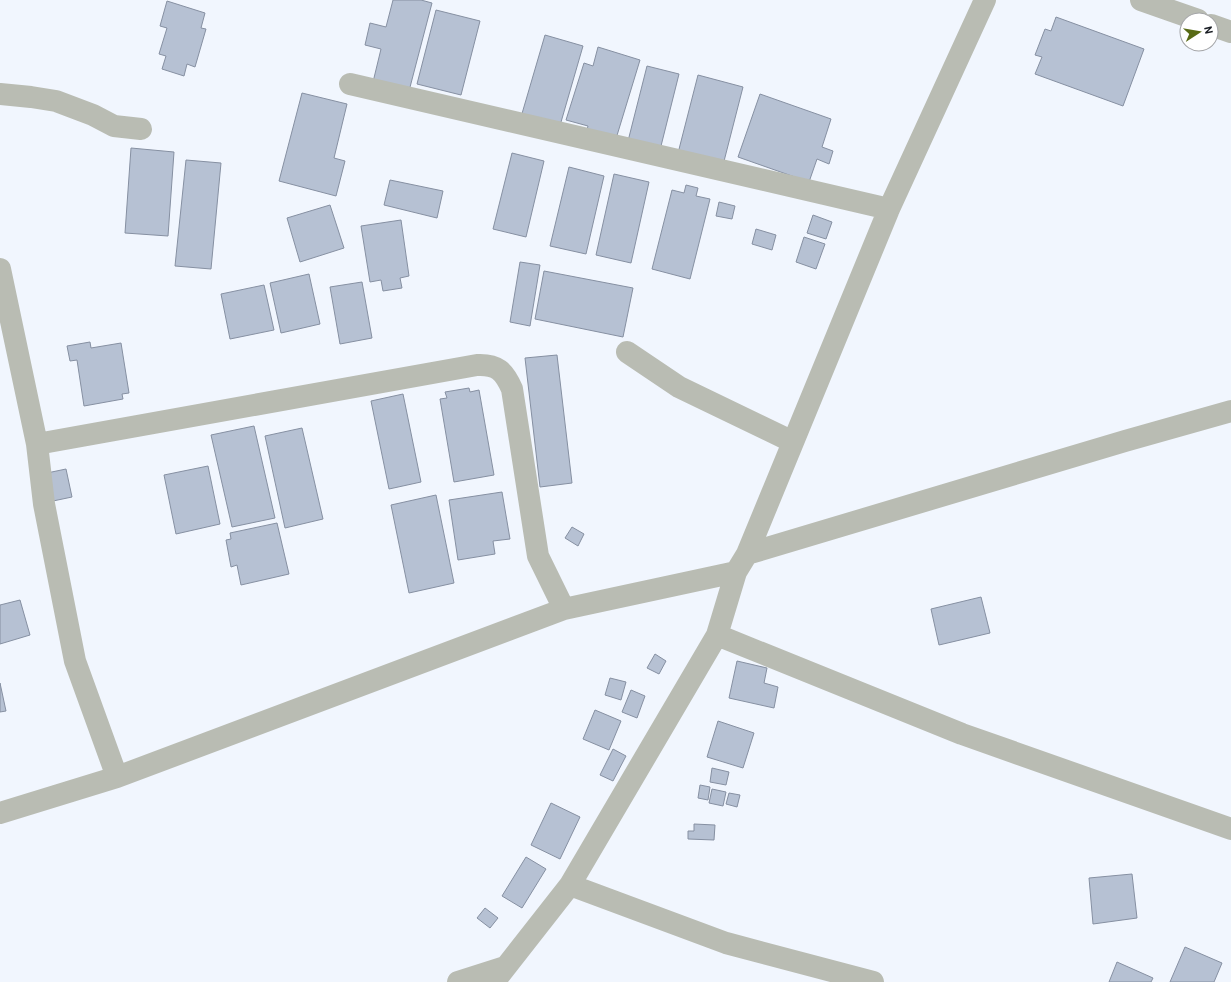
<svg xmlns="http://www.w3.org/2000/svg" width="1231" height="982" font-family="Barlow,sans-serif">
<style>
.building{fill:#b6c1d3;stroke:#8690a2}
.lines{fill:none;stroke-linecap:round;stroke-linejoin:round}
.minor{stroke:#b9bcb3;stroke-width:22}
</style>
<rect width="100%" height="100%" fill="#f1f6fe"/>
<!-- building -->
<path class="building" d="M393,0H421L432,3L409,91L373,82L381,49L365,45L370,23L386,27Z
M167,1L205,13L201,28L206,29L195,67L187,64L184,76L162,69L166,56L159,54L167,28L160,26Z
M436,10L480,21L461,95L417,84Z
M1056,17L1144,49L1123,106L1035,74L1042,57L1035,55L1045,29L1051,31Z
M545,35L583,46L559,129L521,117Z
M598,47L640,60L615,142L586,133L588,126L566,120L584,63L593,66Z
M647,66L679,74L659,154L627,145Z
M698,75L743,87L722,169L677,157Z
M302,93L347,104L334,158L345,161L336,196L279,181Z
M760,94L831,119L822,147L833,151L829,164L817,159L809,182L738,157Z
M131,148L174,152L168,236L125,233Z
M512,153L544,161L526,237L493,229Z
M186,160L221,163L211,269L175,266Z
M569,167L604,176L586,254L550,246Z
M614,174L649,182L631,263L596,255Z
M390,180L443,191L437,218L384,205Z
M686,185L698,188L696,196L710,199L690,279L652,269L672,190L684,193Z
M719,202L735,206L732,219L716,216Z
M330,205L344,248L300,262L287,218Z
M813,215L832,222L826,239L807,233Z
M401,220L409,276L400,278L402,288L383,291L381,280L370,282L361,226Z
M756,229L776,235L772,250L752,244Z
M804,237L825,244L816,269L796,262Z
M520,262L540,265L530,326L510,322Z
M544,271L633,288L623,337L535,319Z
M309,274L320,324L281,333L270,283Z
M362,282L372,338L340,344L330,287Z
M264,285L274,330L230,339L221,294Z
M90,342L91,348L121,343L129,393L122,394L123,399L84,406L77,360L70,361L67,346Z
M557,355L572,483L540,487L525,358Z
M469,388L470,392L479,390L494,475L454,482L440,399L447,398L445,392Z
M403,394L421,482L389,489L371,401Z
M254,426L275,518L232,527L211,435Z
M302,428L323,519L285,528L265,436Z
M208,466L220,524L176,534L164,475Z
M66,469L72,497L53,501L47,473Z
M502,492L510,539L493,541L495,554L458,560L449,500Z
M436,495L454,583L409,593L391,505Z
M277,523L289,574L241,585L237,565L231,567L226,540L231,539L230,533Z
M572,527L584,534L578,546L565,538Z
M981,597L990,633L939,645L931,609Z
M20,600L30,635L0,644V605Z
M655,654L666,661L659,674L647,668Z
M737,661L767,668L764,683L778,687L774,708L729,698Z
M610,678L626,682L621,700L605,695Z
M0,683L6,711L0,712Z
M631,690L645,696L637,718L622,712Z
M595,710L621,721L609,750L583,739Z
M718,721L754,733L743,768L707,757Z
M613,749L626,756L613,781L600,775Z
M712,768L729,772L726,785L710,782Z
M700,785L710,787L708,800L698,798Z
M712,789L726,792L723,806L709,803Z
M729,793L740,795L737,807L726,804Z
M551,803L580,817L560,859L531,845Z
M694,824L715,825L714,840L688,839V831H694Z
M526,857L546,869L522,908L502,896Z
M1132,874L1137,918L1093,924L1089,878Z
M485,908L498,918L490,928L477,918Z
M1185,947L1222,963L1214,982H1170Z
M1117,962L1153,978L1151,982H1109Z"/>
<g class="lines">
<!-- minor -->
<path class="minor" d="M1141,0L1198,20
M1211,25L1231,32
M350,84L889,209
M0,94L31,97L56,101L93,115L114,126L141,129
M0,269L37,444
M627,352L679,387L793,442
M747,554L1125,441L1231,411
M717,635L962,734L1231,829
M117,777L75,661L44,504L37,444L477,365C497,364 504,371 512,389L538,556L564,609
M0,813L117,777L564,609L736,572
M570,885L726,943L873,982
M458,982L505,967
M494,982L570,885L717,635L736,572L747,554L889,209L985,0"/>
</g>
<!-- north arrow -->
<g transform="translate(1199 32) rotate(78)"><circle r="19" fill="#ffffff" stroke="#a3a4a7"/>
<path d="M0-3L7 15L0 10L-7 15Z" fill="#586a15"/>
<text y="-6" font-size="11" font-weight="bold" text-anchor="middle" fill="#181c23">N</text>
</g>
</svg>
